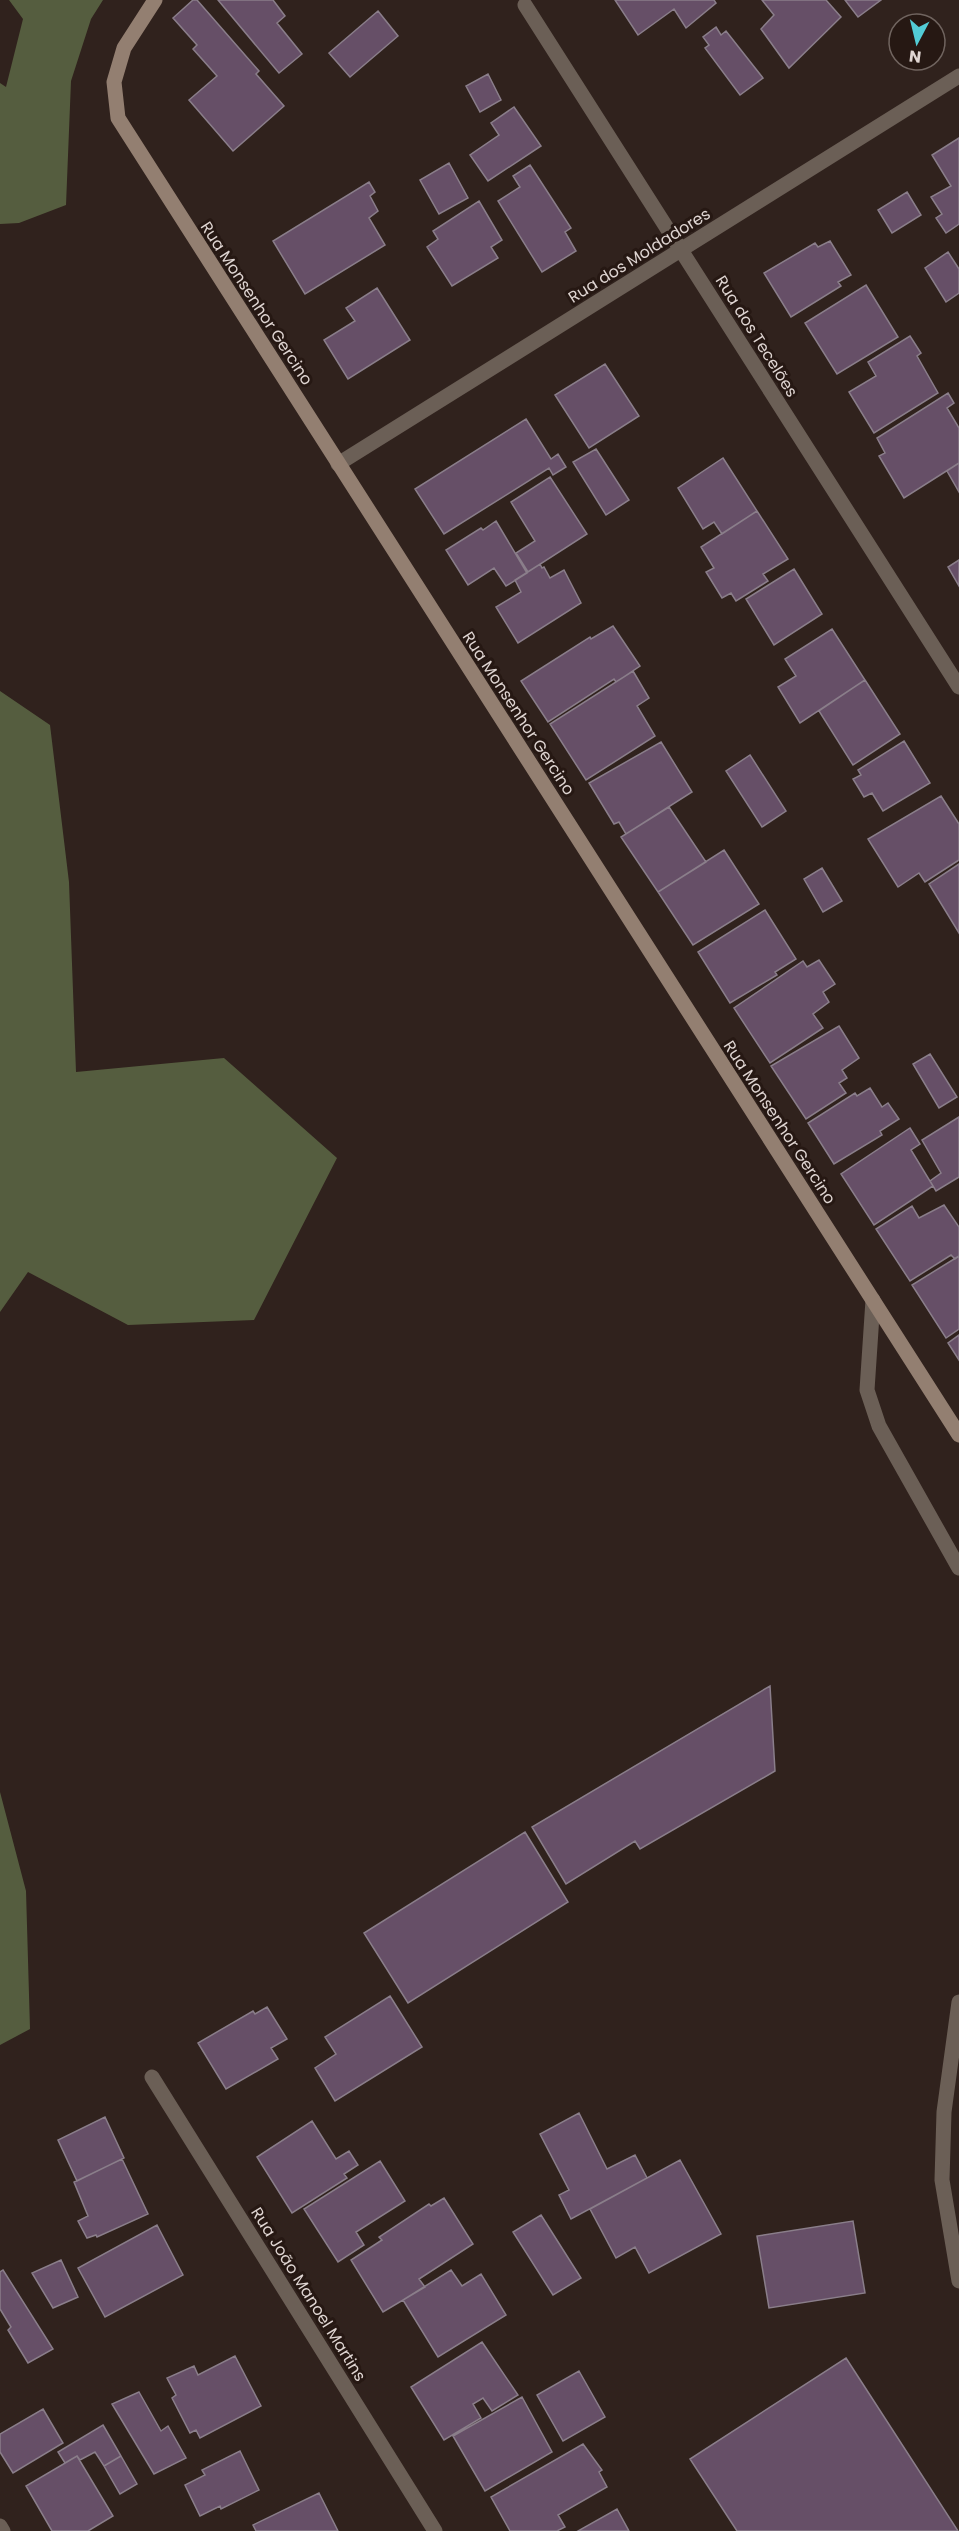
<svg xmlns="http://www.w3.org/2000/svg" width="959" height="2531" font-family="Poppins,sans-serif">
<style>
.forest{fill:#555d3f}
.building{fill:#664f67;stroke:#8a7e8a;stroke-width:1.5}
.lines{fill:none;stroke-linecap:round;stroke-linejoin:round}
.street{stroke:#6b5f56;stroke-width:15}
.secondary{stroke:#937f71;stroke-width:15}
.labels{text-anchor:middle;stroke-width:6;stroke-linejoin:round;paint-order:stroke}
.street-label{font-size:16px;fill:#dfd5d2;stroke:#261813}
</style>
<rect width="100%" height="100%" fill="#30221d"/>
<!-- forest -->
<path class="forest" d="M9,0H103L91,19L71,81L66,205L19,223L0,224V83L6,87L23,19Z
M0,691L50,725L69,882L76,1072L224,1058L337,1158L254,1320L128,1325L28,1272L0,1312Z
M0,1792L26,1891L30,2029L0,2045Z"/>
<!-- building -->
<path class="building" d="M193,0H197L259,71L256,74L284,106L233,151L189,100L217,76L193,49L197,45L173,18Z
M218,0H273L285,16L277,23L302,54L279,73Z
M615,0H714L716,3L686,28L674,9L638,35Z
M762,0H826L841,17L789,68L761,29L774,15Z
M845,0H881L858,17Z
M378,11L398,36L350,77L329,53Z
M716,27L721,35L726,31L763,78L740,95L705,48L709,45L703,37Z
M488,74L501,100L480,112L466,86Z
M514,107L541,146L488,181L470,155L499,135L491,123Z
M959,138V224L946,233L936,218L942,214L931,197L951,186L932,155Z
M449,163L468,198L439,214L420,180Z
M530,165L571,228L565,232L576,251L542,272L498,201L520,187L513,176Z
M369,182L375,192L370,196L378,211L369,218L385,245L305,294L273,241Z
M907,192L921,215L892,233L878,210Z
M479,201L502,240L491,247L498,258L452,286L427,247L438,239L433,231Z
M830,241L851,275L838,282L841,286L791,317L764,273L815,243L818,247Z
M948,252L959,269V293L946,302L925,268Z
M866,285L898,337L837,374L805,323Z
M377,288L410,340L348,379L324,340L355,321L346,308Z
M910,336L921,353L917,356L938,393L874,433L849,392L876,376L868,362Z
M605,364L639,416L589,448L555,395Z
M948,393L954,403L947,408L959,428V463L904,498L879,456L885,453L877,438Z
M526,419L551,459L558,454L566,467L553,475L549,468L444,534L415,489Z
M596,449L629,500L606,515L573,462Z
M723,458L757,511L722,534L714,522L703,529L678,488Z
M959,463V492L947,471Z
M550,477L587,534L528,572L516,553L535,541L511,502Z
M757,511L788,559L763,574L768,581L736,601L731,593L722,598L706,572L714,568L701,547Z
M496,521L527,573L506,586L494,568L468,585L446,550L481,528L483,530Z
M959,560V586L948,567Z
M540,564L542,568L544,567L550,578L564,570L581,603L518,643L496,607L521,592L515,580Z
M794,569L822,614L774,645L746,599Z
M613,626L640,666L616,682L614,679L548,722L521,681L590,637L591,639Z
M832,629L865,680L800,723L778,687L796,676L785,659Z
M633,671L649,698L637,706L655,736L586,780L550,724Z
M865,680L900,734L853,765L819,711Z
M904,741L930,783L883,811L872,793L864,797L853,779L861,775L858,770Z
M661,742L692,792L626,834L619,822L614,824L589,783Z
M750,755L786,811L762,827L726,771Z
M941,796L959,824V860L925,882L919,873L898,887L868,839Z
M669,807L706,862L658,892L621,837Z
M724,850L759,904L693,945L658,892Z
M959,864V933L929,884Z
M822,868L842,901L823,912L804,879Z
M765,910L796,959L775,972L777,975L730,1003L698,952Z
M819,960L835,984L823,992L829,1002L813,1014L823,1028L770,1063L734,1008L803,961L807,967Z
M839,1026L859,1058L842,1070L847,1078L839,1083L846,1093L806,1119L771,1066Z
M930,1054L957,1097L939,1108L913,1064Z
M870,1088L882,1107L888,1103L899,1119L880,1131L882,1135L834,1164L808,1123L855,1093L857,1096Z
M959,1117V1177L936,1191L930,1181L941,1173L922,1140Z
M910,1128L920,1144L911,1150L933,1186L874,1225L841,1174Z
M944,1205L959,1227V1256L955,1259L951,1255L910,1281L876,1229L912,1206L919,1218Z
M959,1256V1329L946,1338L912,1285Z
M959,1335V1360L948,1343Z
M770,1686L775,1771L640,1849L635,1841L566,1884L532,1827Z
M525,1832L568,1902L408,2003L364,1933Z
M390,1996L422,2047L335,2101L315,2068L336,2054L325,2037Z
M267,2007L287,2039L271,2048L278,2059L226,2089L198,2043L253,2011L255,2014Z
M579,2113L607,2169L635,2155L647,2178L571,2219L559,2195L569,2190L540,2134Z
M105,2117L124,2158L77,2181L58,2140Z
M312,2121L336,2159L349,2151L358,2165L344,2174L347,2178L292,2213L257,2157Z
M122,2159L148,2214L97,2237L96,2235L87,2238L78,2221L88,2216L74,2182Z
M680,2160L721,2234L649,2273L635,2247L616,2258L590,2209Z
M380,2161L405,2201L356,2232L364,2245L338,2262L304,2209Z
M444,2198L473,2244L419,2279L425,2287L383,2312L351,2260L382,2240L379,2237L429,2204L431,2206Z
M541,2215L581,2278L553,2295L513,2232Z
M853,2221L865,2293L769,2308L757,2236Z
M157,2225L183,2275L105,2317L78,2268Z
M61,2260L78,2297L53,2308L32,2273Z
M3,2270L53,2349L28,2363L8,2330L11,2327L0,2309V2272Z
M451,2270L462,2286L481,2274L506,2315L438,2357L403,2300Z
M482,2342L518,2395L492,2411L483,2398L473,2404L481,2418L444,2440L411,2387Z
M235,2356L261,2406L200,2438L196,2430L190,2433L172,2398L176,2395L167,2378L194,2366L198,2375Z
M846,2358L958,2531H737L690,2459Z
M579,2371L605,2417L563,2441L537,2395Z
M139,2392L161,2431L168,2426L186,2458L154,2474L112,2404Z
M522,2397L552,2452L485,2491L453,2436Z
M43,2409L63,2443L13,2473L0,2452V2434Z
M103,2425L121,2456L104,2466L95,2452L80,2460L77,2456L65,2463L58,2452Z
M583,2444L602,2470L599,2472L607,2487L558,2515L565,2527L557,2531H510L491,2497Z
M240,2451L259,2490L221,2509L220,2506L200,2516L185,2485L205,2475L202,2470Z
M77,2456L113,2516L88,2531H52L26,2486Z
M121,2456L137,2484L120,2494L104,2466Z
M319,2493L338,2531H256L253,2525Z
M617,2509L629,2531H578Z"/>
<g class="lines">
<!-- street -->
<path class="street" d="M525,5L959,687
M338,464L959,76
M873,1300L867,1390L879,1426L959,1568
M959,2002L944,2112L942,2180L959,2281
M152,2077L435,2531
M0,2526L3,2531"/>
<!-- secondary -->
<path class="secondary" d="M155,0L124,48L114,82L118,118L959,1435"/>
</g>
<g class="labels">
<!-- street labels -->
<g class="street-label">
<text transform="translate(639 255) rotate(-32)" y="6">Rua dos Moldadores</text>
<text transform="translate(257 303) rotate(57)" y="6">Rua Monsenhor Gercino</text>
<text transform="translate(757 336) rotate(58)" y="6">Rua dos Tecelões</text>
<text transform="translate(519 713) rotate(57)" y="6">Rua Monsenhor Gercino</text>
<text transform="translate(780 1122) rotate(57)" y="6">Rua Monsenhor Gercino</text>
<text transform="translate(309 2294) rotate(58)" y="6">Rua João Manoel Martins</text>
</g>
</g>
<!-- north arrow -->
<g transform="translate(917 42) rotate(187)"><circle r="28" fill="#261813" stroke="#70645f" stroke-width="1.5"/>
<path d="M0-4.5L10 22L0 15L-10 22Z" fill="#52ccd6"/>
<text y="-9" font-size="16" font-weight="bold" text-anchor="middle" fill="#dfd5d2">N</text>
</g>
</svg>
